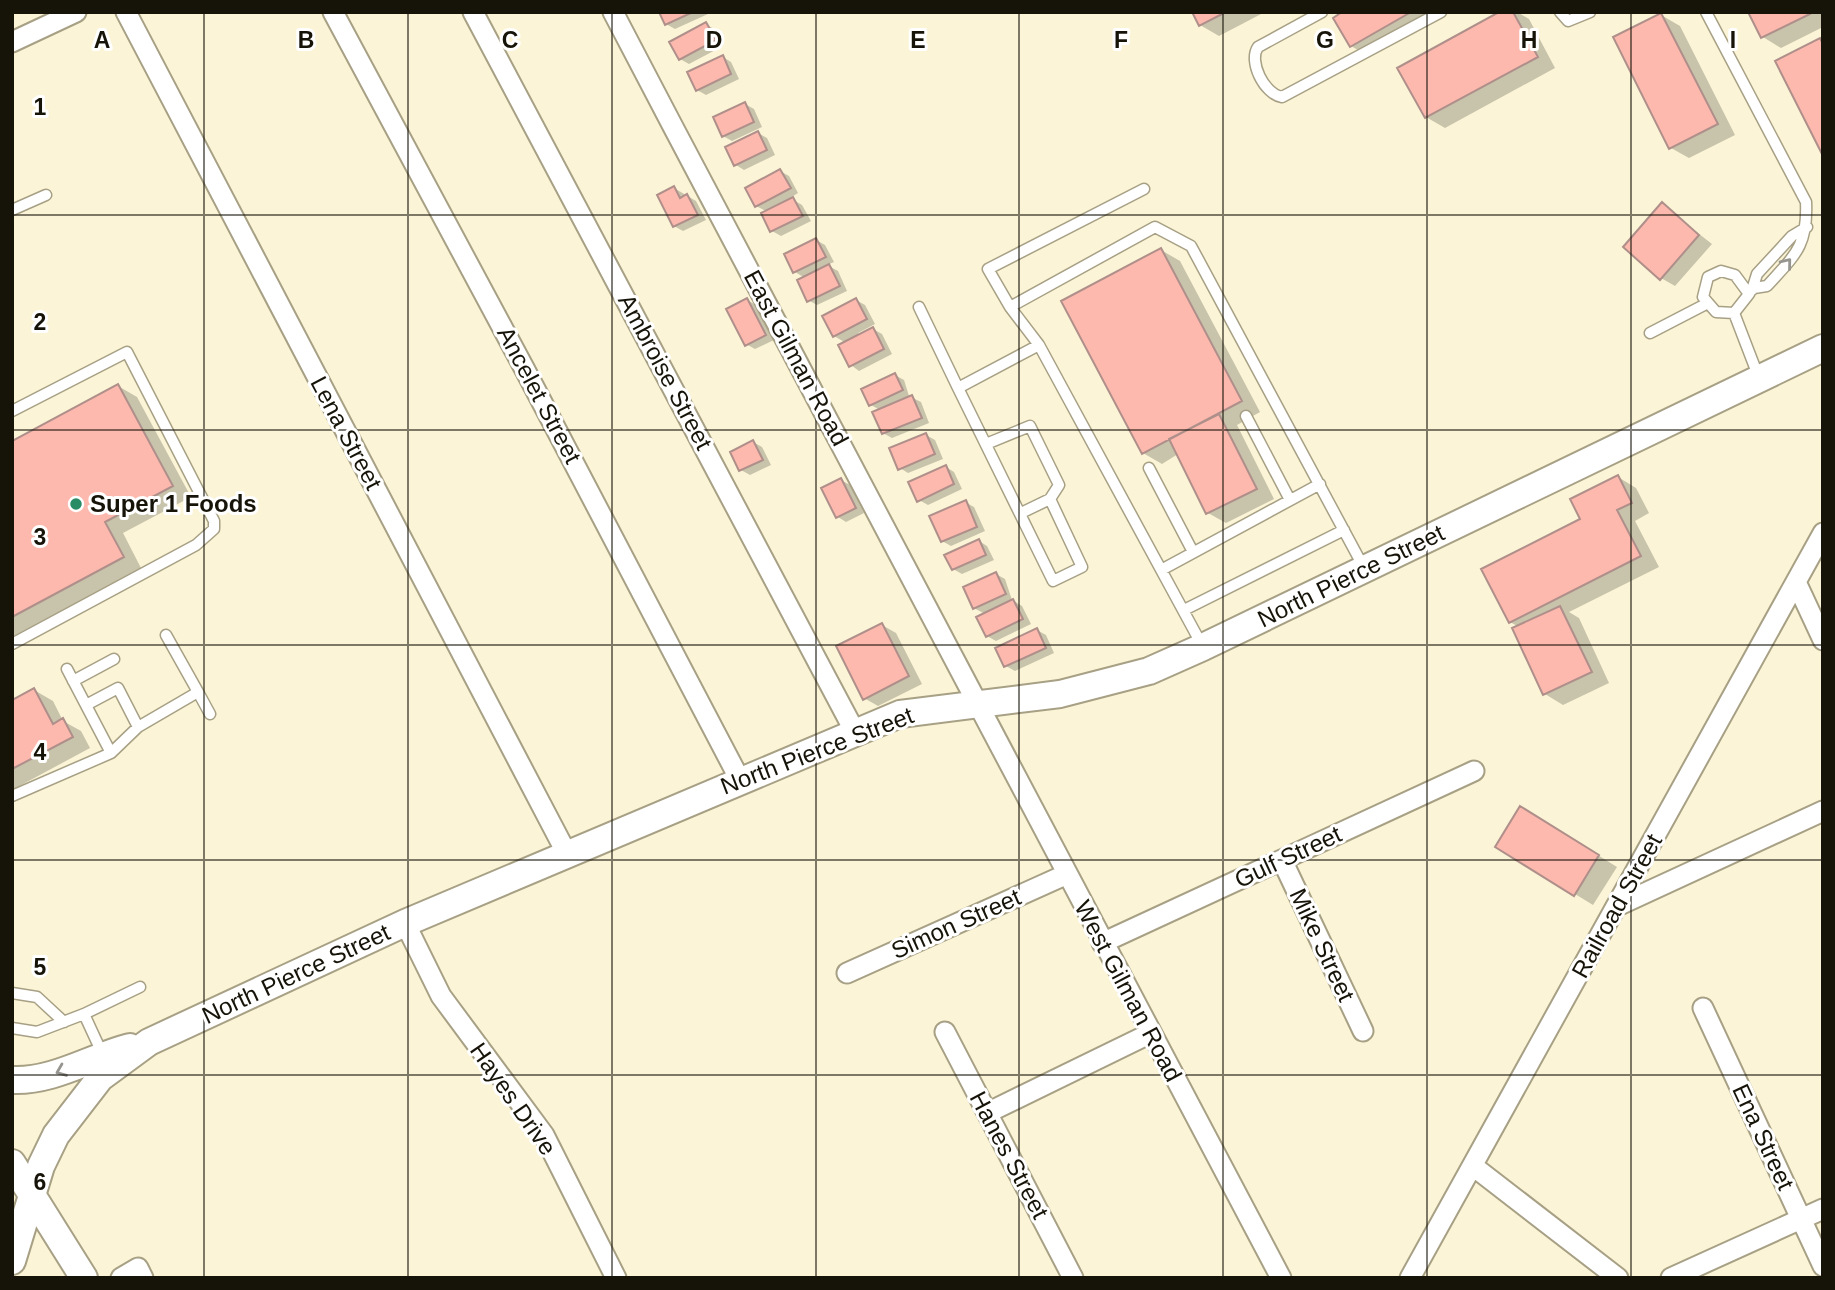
<svg xmlns="http://www.w3.org/2000/svg" width="1835" height="1290" font-family="Arial,sans-serif">
<style>
.shadow{fill:#0003}
.building{fill:#feb9ae;stroke:#af8f8a;stroke-width:2}
.lines{fill:none;stroke-linecap:round;stroke-linejoin:round}
.lane-casing{stroke:#a7a085;stroke-width:13}
.street-casing{stroke:#a7a085;stroke-width:23}
.secondary-casing{stroke:#a7a085;stroke-width:30}
.lane{stroke:#fff;stroke-width:10}
.street{stroke:#fff;stroke-width:19}
.secondary{stroke:#fff;stroke-width:26}
.oneway{stroke:#969590}
.grid{fill:none;stroke:#161309;stroke-width:2;stroke-opacity:0.55}
.poi-dot{fill:#278b65;stroke:#fff;stroke-width:2.5}
.labels{text-anchor:middle;stroke-width:6;stroke-linejoin:round;paint-order:stroke}
.street-label{font-size:24px;fill:#161309;stroke:#fff}
.poi-label{font-size:24px;font-weight:bold;fill:#161309;stroke:#fff;text-anchor:start}
.grid-label{font-size:23px;text-anchor:middle;font-weight:bold;fill:#161309;stroke:#fff;stroke-width:6;stroke-linejoin:round;paint-order:stroke}
</style>
<rect width="100%" height="100%" fill="#fbf4d6"/>
<!-- shadow -->
<path class="shadow" d="M661,12H707L708,14L675,29L666,24Z
M1194,12H1265L1219,36L1200,25Z
M1346,12H1438L1365,54L1351,46Z
M1503,12H1517L1529,19L1555,68L1445,128L1426,117Z
M1750,12H1821L1823,27L1781,48L1763,37Z
M1661,15L1680,26L1735,135L1689,158L1671,148Z
M705,24L714,29L723,46L689,64L680,59Z
M723,57L731,62L739,79L706,95L697,90Z
M745,104L754,109L762,127L732,141L723,136Z
M758,133L767,138L775,155L744,170L736,165Z
M780,171L789,176L798,193L790,198L802,205L811,221L781,236L772,231L768,212L756,206Z
M674,188L696,201L706,220L683,231L674,226Z
M1662,205L1712,244L1675,286L1661,278Z
M816,240L825,245L834,262L827,265L838,271L847,291L817,305L808,300L805,278L795,272Z
M1161,250L1180,261L1260,412L1237,425L1274,499L1226,523L1208,513L1178,454L1162,464L1143,453Z
M747,300L756,305L774,340L755,349L746,344Z
M856,300L865,305L875,324L858,333L859,336L873,329L882,334L892,354L859,371L851,365L846,343L834,336Z
M895,375L904,380L909,396L921,402L929,423L892,438L883,433L880,410L871,405Z
M118,386L137,397L191,497L123,533L141,568L12,637V443Z
M926,435L935,440L943,459L908,473L900,468Z
M753,442L762,447L771,465L750,475L741,470L732,453Z
M946,467L954,472L962,489L928,505L919,500Z
M1618,477L1636,488L1649,513L1635,521L1659,567L1569,612L1579,618L1609,683L1563,705L1545,694L1519,627L1510,622Z
M841,480L850,485L864,513L846,522L838,517Z
M965,502L974,507L985,531L951,546L942,541Z
M979,541L987,546L994,560L962,574L953,569Z
M996,574L1005,579L1012,600L1022,606L1031,624L996,641L987,636L985,614L974,608Z
M882,625L896,633L922,684L878,706L864,698Z
M1037,630L1046,635L1054,653L1015,671L1006,666Z
M34,690L53,701L63,721L81,731L90,748L12,790V702Z
M1540,819L1617,867L1593,905L1575,894Z"/>
<!-- building -->
<path class="building" d="M659,12H693L665,25Z
M1192,12H1226L1199,26Z
M1342,12H1411L1350,47L1333,18Z
M1499,12H1513L1538,57L1425,118L1397,68Z
M1748,12H1809L1810,14L1761,38Z
M1661,13L1718,124L1669,149L1613,37Z
M706,22L716,40L679,60L669,42Z
M1820,38L1823,44V156L1775,61Z
M723,55L731,74L696,91L687,72Z
M745,102L754,122L722,137L713,117Z
M758,131L767,150L734,166L725,147Z
M780,169L791,188L755,207L745,188Z
M674,186L680,198L687,194L698,215L673,227L657,195Z
M793,197L803,216L770,232L761,213Z
M1662,202L1699,235L1660,280L1623,247Z
M816,238L826,257L793,273L784,254Z
M1161,248L1242,401L1142,454L1061,301Z
M829,264L840,286L807,302L797,280Z
M747,298L766,335L745,346L726,309Z
M856,298L867,319L833,337L822,316Z
M873,327L884,349L849,367L838,345Z
M895,373L903,390L869,406L861,389Z
M118,384L173,486L105,522L124,557L12,617V441Z
M912,395L922,418L882,434L872,412Z
M1219,414L1257,489L1206,514L1169,439Z
M926,433L935,454L898,470L889,448Z
M753,440L763,460L739,471L730,452Z
M946,465L954,484L917,502L908,482Z
M1618,475L1632,503L1617,510L1641,556L1509,623L1481,569L1580,519L1570,499Z
M841,478L856,508L836,518L821,488Z
M966,500L977,527L941,542L929,516Z
M979,539L986,555L952,570L944,555Z
M996,572L1006,594L973,609L963,587Z
M1013,599L1023,619L986,637L976,617Z
M1560,606L1592,672L1543,695L1512,628Z
M882,623L909,676L863,700L836,646Z
M1037,628L1046,648L1004,667L995,648Z
M34,688L53,724L63,718L73,737L12,769V700Z
M1520,806L1599,855L1574,896L1495,847Z"/>
<g class="lines">
<defs>
<path id="lane" d="M1322,12L1258,47C1248,61 1264,94 1282,97L1441,12
M1560,12L1568,21L1590,12
M1706,12L1806,202C1808,246 1795,255 1767,286L1754,288
M12,210L46,195
M1721,271L1735,275L1749,294L1734,313L1716,312L1703,297L1708,277Z
M1752,290L1757,274L1792,236L1807,227
M919,307L958,388
M1010,307L988,269L1144,189
M1734,313L1759,378
M1650,333L1706,304
M12,411L127,352L214,521V529L196,545L12,644
M1246,416L1290,500
M986,444L1030,426L1059,485L1050,499
M1149,468L1193,552
M1021,513L1050,499L1082,567L1053,581L958,388L1039,345
M1163,569L1320,484
M1184,610L1344,530
M166,635L198,692
M1203,647L1039,345L1010,307L1155,227L1191,246L1363,566
M73,681L114,659
M86,705L118,688L138,727
M111,753L138,727L198,692L210,714
M12,796L111,753L67,669
M12,993L37,997L64,1022
M84,1014L140,987
M12,1028L37,1032L84,1014L102,1053"/>
<path id="street" d="M126,12L567,854
M333,12L524,368L740,780
M473,12L855,732
M613,12C834,435 1057,857 1281,1278
M12,42L76,12
M1796,582L1823,640
M1282,860L1363,1031
M1617,906L1823,811
M405,923L441,996L544,1135L616,1278
M1102,943L1474,771
M847,973L1065,875
M1703,1008L1823,1266
M945,1032L1073,1278
M987,1113L1151,1033
M1473,1166L1618,1278
M121,1278L138,1268L143,1278
M1410,1278L1823,533
M1671,1278L1823,1209"/>
<path id="secondary" d="M12,1080C53,1082 91,1057 130,1047
M12,1163L84,1278
M12,1261L41,1166L56,1135L100,1078L149,1042L405,923L900,714L1060,694L1149,671L1203,647L1823,348"/>
</defs>
<!-- lane casing -->
<use href="#lane" class="lane-casing"/>
<!-- street casing -->
<use href="#street" class="street-casing"/>
<!-- secondary casing -->
<use href="#secondary" class="secondary-casing"/>
<!-- lane -->
<use href="#lane" class="lane"/>
<!-- street -->
<use href="#street" class="street"/>
<!-- secondary -->
<use href="#secondary" class="secondary"/>
</g>
<!-- one-way arrows -->
<defs><path id="oneway-chevron" d="M-2-3.5L2.5 0L-2 3.5" fill="none" stroke-width="1.6" stroke-linecap="round" stroke-linejoin="round" transform="scale(1.75)"/></defs>
<g class="oneway">
<use href="#oneway-chevron" transform="translate(1787 263) rotate(-51)"/>
<use href="#oneway-chevron" transform="translate(61 1071) rotate(158)"/>
</g>
<!-- grid -->
<path class="grid" d="M204,12V1278M408,12V1278M612,12V1278M816,12V1278M1019,12V1278M1223,12V1278M1427,12V1278M1631,12V1278M12,215H1823M12,430H1823M12,645H1823M12,860H1823M12,1075H1823"/>
<!-- markers -->
<circle class="poi-dot" cx="76" cy="504" r="7"/>
<g class="labels">
<!-- street labels -->
<g class="street-label">
<text transform="translate(796 358) rotate(62)" y="8">East Gilman Road</text>
<text transform="translate(665 372) rotate(62)" y="8">Ambroise Street</text>
<text transform="translate(539 395) rotate(62)" y="8">Ancelet Street</text>
<text transform="translate(346 433) rotate(62)" y="8">Lena Street</text>
<text transform="translate(1351 576) rotate(-26)" y="8">North Pierce Street</text>
<text transform="translate(817 751) rotate(-21)" y="8">North Pierce Street</text>
<text transform="translate(1288 857) rotate(-25)" y="8">Gulf Street</text>
<text transform="translate(1617 906) rotate(-61)" y="8">Railroad Street</text>
<text transform="translate(956 924) rotate(-24)" y="8">Simon Street</text>
<text transform="translate(1322 945) rotate(65)" y="8">Mike Street</text>
<text transform="translate(296 974) rotate(-25)" y="8">North Pierce Street</text>
<text transform="translate(1128 991) rotate(62)" y="8">West Gilman Road</text>
<text transform="translate(513 1099) rotate(55)" y="8">Hayes Drive</text>
<text transform="translate(1763 1137) rotate(65)" y="8">Ena Street</text>
<text transform="translate(1009 1155) rotate(62)" y="8">Hanes Street</text>
</g>
<!-- poi labels -->
<g class="poi-label">
<text x="90" y="512">Super 1 Foods</text>
</g>
</g>
<g class="grid-label">
<text x="102" y="48">A</text>
<text x="306" y="48">B</text>
<text x="510" y="48">C</text>
<text x="714" y="48">D</text>
<text x="918" y="48">E</text>
<text x="1121" y="48">F</text>
<text x="1325" y="48">G</text>
<text x="1529" y="48">H</text>
<text x="1733" y="48">I</text>
<text x="40" y="115">1</text>
<text x="40" y="330">2</text>
<text x="40" y="545">3</text>
<text x="40" y="760">4</text>
<text x="40" y="975">5</text>
<text x="40" y="1190">6</text>
</g>
<!-- border -->
<rect width="1835" height="1290" fill="none" stroke="#161309" stroke-width="28"/>
</svg>
